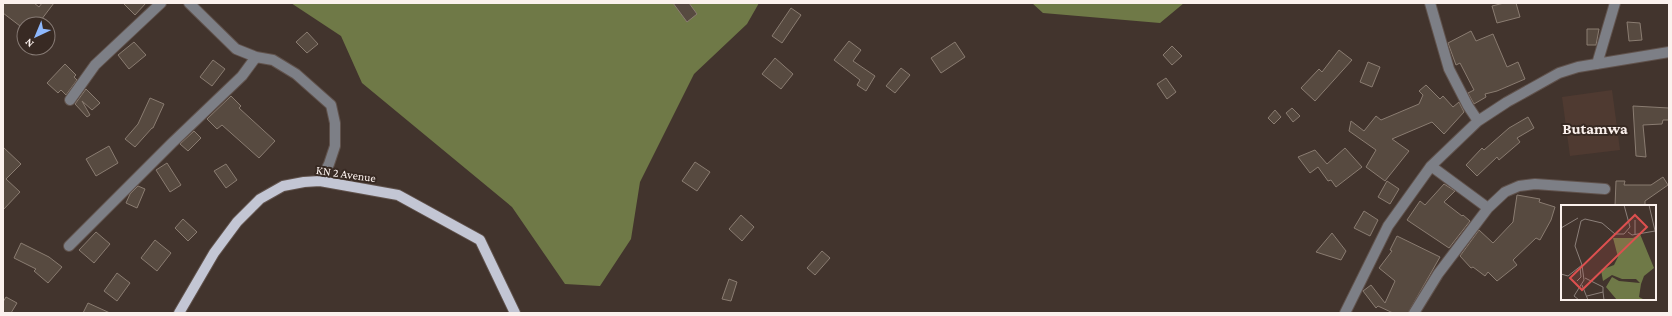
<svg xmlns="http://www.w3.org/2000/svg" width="1672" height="316" font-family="'Crimson Pro',serif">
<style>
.built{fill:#4f3a31}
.forest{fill:#6f7947}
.building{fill:#574a40;stroke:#8a7c71}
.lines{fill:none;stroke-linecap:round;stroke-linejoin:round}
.minor-casing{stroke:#60524c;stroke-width:12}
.major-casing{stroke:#60524c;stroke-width:12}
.minor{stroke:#7d7f86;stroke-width:10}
.major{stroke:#c3c6d4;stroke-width:10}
.labels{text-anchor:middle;stroke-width:4;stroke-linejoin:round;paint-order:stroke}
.street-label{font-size:12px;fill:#fbf1ed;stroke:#382a23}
.district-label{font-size:16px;font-weight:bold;fill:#fbf1ed;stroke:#382a23}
.inset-road{fill:none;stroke:#8c807a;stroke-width:1}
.view{fill:#dd504f;fill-opacity:0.15;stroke:#dd504f;stroke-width:2}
.inset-edge{fill:none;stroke:#fbf1ed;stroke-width:2}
</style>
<rect width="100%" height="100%" fill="#42342d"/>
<!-- built -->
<path class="built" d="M1612,90L1620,150L1570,156L1562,97Z"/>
<!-- forest -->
<path class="forest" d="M291,3H759L747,24L694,74L640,182L631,239L600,286L565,284L512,207L362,83L341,36Z
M1032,3H1184L1160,23L1043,13Z"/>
<!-- building -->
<path class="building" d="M3,3H34L39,7L42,3H54L38,24H24V29L3,13Z
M123,3H146L135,15Z
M673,3H689L697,14L687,22Z
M1504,3H1516L1520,17L1497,23L1492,6Z
M791,8L801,15L782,43L772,36Z
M1627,22L1640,23L1642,40L1629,41Z
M1587,29H1599L1596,45H1587Z
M1471,31L1476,41L1493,34L1507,67L1518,62L1525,79L1497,91L1485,94L1486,97L1474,104L1468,93L1474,90L1460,63L1456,65L1448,43Z
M307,32L318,44L307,53L296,42Z
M849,41L861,50L853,61L875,76L866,91L857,85L860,80L834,60Z
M134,42L146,55L129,69L118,55Z
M955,42L965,57L941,73L931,58Z
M1172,46L1182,56L1172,65L1163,55Z
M1339,50L1352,60L1315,101L1301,88L1319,69L1322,72Z
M775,58L793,74L781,89L762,74Z
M213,60L225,69L212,86L200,77Z
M1368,62L1380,67L1372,87L1360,82Z
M65,64L76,75L74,77L77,80L66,95L61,90L58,93L47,83Z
M901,68L910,75L895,93L886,86Z
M1166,78L1176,92L1167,99L1157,84Z
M1426,85L1440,99L1443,96L1453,107L1459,102L1464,112L1444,134L1432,122L1392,139L1409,151L1385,181L1366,167L1376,150L1349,131L1351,121L1364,131L1376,116L1381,120L1419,104L1423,95L1419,91Z
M86,89L100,103L92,110L82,101L90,115L87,117L75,104Z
M231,96L241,106L239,108L275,141L259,158L222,125L217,129L207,119Z
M150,98L164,104L153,128H152L135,147L125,139L138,124Z
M1633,106L1669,108V120H1663L1662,124L1643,125L1646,157L1636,156Z
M1292,108L1300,116L1293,122L1286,113Z
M1275,110L1281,117L1274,124L1268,118Z
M1528,117L1534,128L1517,138L1520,142L1499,160L1497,157L1477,176L1466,165L1482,148L1484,150L1509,128Z
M194,131L201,138L188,151L180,144Z
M109,146L118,163L96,176L86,159Z
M3,147L21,164L6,179L20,192L3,210Z
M1345,148L1362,167L1336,187L1331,180L1328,181L1318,167L1310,173L1298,157L1315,150L1327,164Z
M695,162L710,172L697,191L682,181Z
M167,163L181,185L170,192L156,170Z
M226,164L237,180L226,188L214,171Z
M1663,177L1668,185L1645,201V206H1615L1616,181H1625L1624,185H1651Z
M1387,181L1399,189L1390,204L1378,197Z
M1444,184L1455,191L1444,202L1462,216L1463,215L1470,221L1449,248L1407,220L1420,201L1425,205Z
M138,186L145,189L137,208L126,203L130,194Z
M1517,195L1540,199L1539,202L1555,207L1551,220L1540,240L1536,238L1513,260L1517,265L1497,281L1488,272L1485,276L1473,267L1471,268L1460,256L1479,230L1493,243L1513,222Z
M1364,211L1378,220L1370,236L1354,228Z
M741,215L754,227L742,241L729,229Z
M183,219L197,232L188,241L175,228Z
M96,232L110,244L94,263L79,250Z
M1332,233L1346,251L1341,260L1316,252Z
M1397,236L1440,257L1408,313H1393L1378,306L1376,308L1363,291L1371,285L1385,303L1395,281L1379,268L1392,251L1390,250Z
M155,240L171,253L157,271L141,258Z
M21,243L49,257L62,267L48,283L34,271L36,269L14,258Z
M822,251L830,258L815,275L807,268Z
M117,273L130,283L117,301L104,291Z
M729,279L737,282L731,301L722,299Z
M6,297L17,303L11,313H3V302Z
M88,303L110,313H83Z"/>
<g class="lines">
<defs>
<path id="minor" d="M189,3L236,49L256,57L273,60L296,74L331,105L335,123V146L329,164L320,181
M1430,3L1449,69L1468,106L1478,121
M1597,64L1615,3
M70,100L95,65L161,3
M1431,166L1488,208
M69,246L172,143L242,76L256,57
M1345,313L1388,226L1431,166L1478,121L1507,102L1559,73L1578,67L1669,52
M1414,313L1438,274L1488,208L1505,192L1519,186L1535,184L1605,189"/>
<path id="major" d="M179,313L214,253L237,222L260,199L283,186L304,182L320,181L398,195L480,240L515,313"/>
</defs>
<!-- minor casing -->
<use href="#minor" class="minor-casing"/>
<!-- major casing -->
<use href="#major" class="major-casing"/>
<!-- minor -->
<use href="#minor" class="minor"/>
<!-- major -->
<use href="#major" class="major"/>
</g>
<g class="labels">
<!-- street labels -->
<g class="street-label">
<text transform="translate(346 174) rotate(8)" y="4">KN 2 Avenue</text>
</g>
<!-- district labels -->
<g class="district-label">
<text x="1595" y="134">Butamwa</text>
</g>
</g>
<!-- overview -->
<g transform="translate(1561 205)">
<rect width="95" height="95" fill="#42342d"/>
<path d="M79,29L93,63L83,71L80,79L78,92L84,95H56L45,82L51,72L58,76L79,78L75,74H61L51,70L42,76L40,65L53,60L57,52L52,33H72Z" fill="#6f7947"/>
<path class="inset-road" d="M88,0L95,30M0,23L17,13M67,27L71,30L94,26M74,29V15M0,69L7,71L21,60L14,41L20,16L24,14L41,18L54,29H63L69,22L63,0M24,73L42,82V87M16,76L20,72L19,62M21,80L27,95M26,91L42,87L43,95M18,95L13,91L23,75L21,60"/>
<path class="view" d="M74,10L86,22L21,85L9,73Z"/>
<rect width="95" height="95" class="inset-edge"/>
</g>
<!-- border -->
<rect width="1672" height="316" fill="none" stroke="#fbf1ed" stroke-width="8"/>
<!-- north arrow -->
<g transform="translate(36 36) rotate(224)"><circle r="19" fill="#382a23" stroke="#867a74"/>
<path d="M0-3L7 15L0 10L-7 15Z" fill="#8eb8fd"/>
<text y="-6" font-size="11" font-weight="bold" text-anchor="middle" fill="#fbf1ed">N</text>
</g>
</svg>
